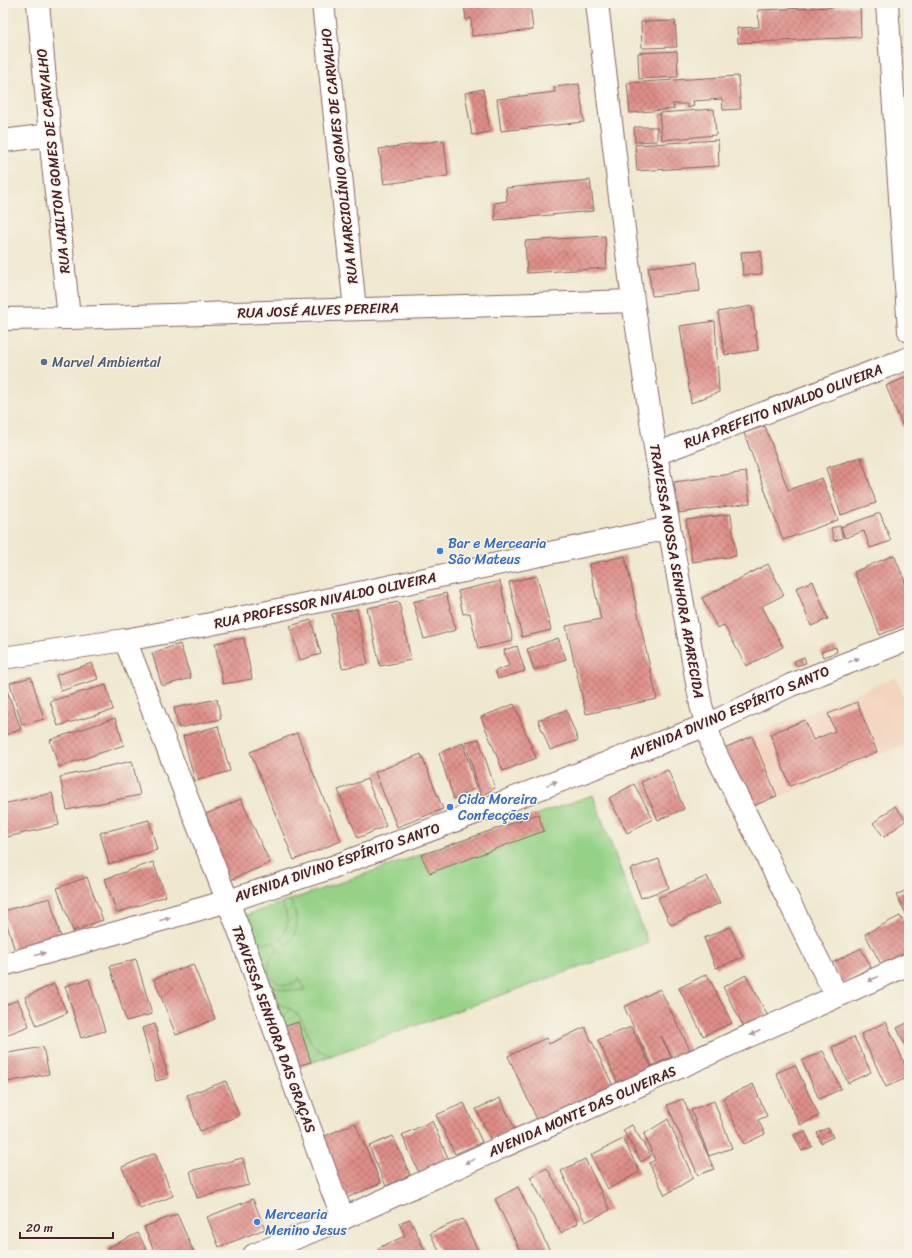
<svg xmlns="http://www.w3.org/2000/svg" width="912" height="1258" font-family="Sriracha,sans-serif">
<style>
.built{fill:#f3d4be}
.green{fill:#95d186;stroke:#707858}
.garden{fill:url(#garden-furrows);stroke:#707858}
.building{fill:url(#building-cross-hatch)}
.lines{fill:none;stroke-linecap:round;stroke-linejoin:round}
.street-casing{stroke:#846564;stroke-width:24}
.secondary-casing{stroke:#846564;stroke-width:24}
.street{stroke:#fff;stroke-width:22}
.secondary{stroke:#fff;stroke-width:22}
.oneway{fill:#ae9aa0}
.service-dot{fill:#5c6f8a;stroke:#f7f3e8;stroke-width:1.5}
.shop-dot{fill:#3f7fe0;stroke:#f7f3e8;stroke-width:1.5}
.labels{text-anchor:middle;stroke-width:3;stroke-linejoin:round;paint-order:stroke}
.street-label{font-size:14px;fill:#4a1f2b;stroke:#f7f3e8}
.service-label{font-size:14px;fill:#4e5e75;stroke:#f7f3e8;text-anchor:start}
.shop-label{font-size:14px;fill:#366cbe;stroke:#f7f3e8;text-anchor:start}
</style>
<defs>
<pattern id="garden-furrows" width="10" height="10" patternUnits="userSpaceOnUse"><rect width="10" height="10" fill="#95d186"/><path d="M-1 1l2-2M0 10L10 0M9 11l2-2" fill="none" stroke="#82b374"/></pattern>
<pattern id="building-cross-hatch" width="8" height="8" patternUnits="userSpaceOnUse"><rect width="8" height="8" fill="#df8e88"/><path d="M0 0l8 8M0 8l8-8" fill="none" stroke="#b7736f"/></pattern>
</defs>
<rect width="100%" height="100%" fill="#f7f3e8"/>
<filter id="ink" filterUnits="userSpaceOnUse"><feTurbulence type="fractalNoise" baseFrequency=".025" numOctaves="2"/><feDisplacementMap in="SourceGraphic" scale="8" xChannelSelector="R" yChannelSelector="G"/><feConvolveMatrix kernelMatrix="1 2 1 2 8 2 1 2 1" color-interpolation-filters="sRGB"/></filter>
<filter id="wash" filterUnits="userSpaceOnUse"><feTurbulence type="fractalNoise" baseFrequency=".012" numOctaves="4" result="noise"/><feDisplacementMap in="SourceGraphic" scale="16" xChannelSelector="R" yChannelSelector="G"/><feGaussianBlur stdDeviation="0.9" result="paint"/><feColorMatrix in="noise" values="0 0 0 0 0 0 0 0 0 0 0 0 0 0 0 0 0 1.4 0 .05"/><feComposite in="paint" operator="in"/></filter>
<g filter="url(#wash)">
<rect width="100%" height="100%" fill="#efe8cf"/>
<!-- built -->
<path class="built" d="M896,677L909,712V742L775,799L749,737Z"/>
<!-- green -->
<path class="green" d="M593,795L648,943L288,1071L235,919Z"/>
<!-- garden -->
<path class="garden" d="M290,900C299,917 300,931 287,946L280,938C291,925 288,917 281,903Z
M246,935C256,941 263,944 274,942L278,951C254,968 283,1000 299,977L305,990C290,993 273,989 262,977C258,972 249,943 246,935Z
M263,997C274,1003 291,1006 299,1016C312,1033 304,1049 332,1055L288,1071Z"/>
<g id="blocks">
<!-- building -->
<path class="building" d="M464,3H530L533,30L472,36L471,18L466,20Z
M860,6L861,37L738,43L737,28L759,27L758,10Z
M675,21L677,47L642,48L641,22Z
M677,51L678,77L639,79L638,53Z
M738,76L741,109L723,110L722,99L693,101L694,106L688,108L687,104H673L674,109L630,113L627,83Z
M579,84L584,122L501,131L497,99L555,92L554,87Z
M483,89L490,132L472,135L465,93Z
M714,109L716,135L662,140L659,113Z
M909,125V151L906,152L904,126Z
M634,127H657V141L635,142Z
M444,140L448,176L384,184L379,149Z
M718,140L719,166L637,171L635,145Z
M590,180L594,211L495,220L494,203L507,201L506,188Z
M605,236L607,268L527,273L525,241Z
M761,251L762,274L743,275L741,252Z
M697,262L700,291L652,296L648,267Z
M752,306L758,350L725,355L718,312Z
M715,321L719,392L691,403L680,326Z
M909,376V441L886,386Z
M765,426L788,490L822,478L838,520L783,540L744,433Z
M861,457L876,503L841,515L826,468Z
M746,472L750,503L679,513L674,482Z
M880,513L891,541L870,548L864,531L845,538L841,527Z
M731,514L736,556L692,562L686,520Z
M840,526L843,538L834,541L831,528Z
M894,555L909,591V623L880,635L854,572Z
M625,556L657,699L586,714L566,626L601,619L589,564Z
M768,564L784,595L762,606L783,647L746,666L724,625L717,628L702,598Z
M537,576L551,630L522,637L509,582Z
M500,581L513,641L478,649L470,613L463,614L458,591Z
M813,581L828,619L811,626L796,588Z
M446,593L456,630L424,639L413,602Z
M399,602L411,660L380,666L367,608Z
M357,609L368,664L342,668L332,614Z
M311,620L321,654L300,660L290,626Z
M244,638L252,679L223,684L215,643Z
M558,638L566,659L534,670L527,649Z
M180,644L191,678L162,686L152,653Z
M517,646L525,671L498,679L495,671L509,666L504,650Z
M836,647L837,652L823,657L821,652Z
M804,657L806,663L796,666L794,661Z
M92,663L98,679L61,691L56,675Z
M31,677L44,719L22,725L10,683Z
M3,680L21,729L3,736Z
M106,685L113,710L58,726L50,701Z
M217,699L221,719L179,728L174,708Z
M857,702L877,752L790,786L770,734L805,720L813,740L835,731L828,714Z
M514,704L536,758L503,771L481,717Z
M566,710L578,740L550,750L538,720Z
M115,718L124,745L59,767L50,740Z
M218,726L230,771L195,781L183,736Z
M297,733L341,841L294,860L250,752Z
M752,736L777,796L746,809L722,749Z
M479,739L495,788L481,796L465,742Z
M463,743L476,788L454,799L439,753Z
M421,754L443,809L397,827L375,772Z
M132,761L140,795L67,810L60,777Z
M668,770L684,809L658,820L641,782Z
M367,779L386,826L358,838L338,790Z
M634,784L653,819L627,833L609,798Z
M52,793L59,825L3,838V804Z
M241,799L270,863L228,881L199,817Z
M895,806L906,820L884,837L873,823Z
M538,814L544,831L430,873L421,855Z
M149,820L157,850L109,864L100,833Z
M659,859L669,888L641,898L630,869Z
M153,862L166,896L117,913L105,879Z
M707,876L720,903L671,925L658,898Z
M87,877L103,920L73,931L57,888Z
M909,889V919L896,895Z
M50,898L61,938L15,951L3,911Z
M900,916L909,933V956L884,970L865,934Z
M730,927L743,957L716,968L704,938Z
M861,948L871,967L842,983L832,963Z
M136,959L152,1014L126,1021L110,966Z
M193,964L215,1019L176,1035L154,979Z
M707,974L732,1023L703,1036L679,988Z
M746,975L769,1018L746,1031L723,987Z
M89,979L105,1031L81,1038L65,986Z
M54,984L67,1013L37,1026L25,997Z
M660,989L692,1054L675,1062L661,1036L671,1057L652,1066L624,1007Z
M18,1000L29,1026L6,1035L3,1028V1006Z
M298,1022L311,1062L290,1068L277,1029Z
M886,1022L909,1073V1077L886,1087L861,1034Z
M909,1022V1054L897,1028Z
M155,1024L168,1078L156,1081L142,1028Z
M585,1027L615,1090L539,1124L508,1056L546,1038L549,1044Z
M631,1027L654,1073L620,1088L598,1040Z
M854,1037L871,1072L848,1083L832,1047Z
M43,1047L49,1074L6,1082L3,1064V1054Z
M823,1051L841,1089L819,1099L802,1061Z
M795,1065L819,1116L800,1125L776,1073Z
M226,1081L239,1116L200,1131L187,1095Z
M753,1084L767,1116L758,1120L765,1134L744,1144L723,1098Z
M500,1098L515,1129L491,1140L476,1109Z
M683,1099L714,1169L698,1175L667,1105Z
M714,1101L732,1148L709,1156L691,1110Z
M464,1103L482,1142L455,1154L436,1115Z
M668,1119L693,1178L665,1195L649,1163L655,1160L644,1134Z
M432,1121L449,1160L419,1173L402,1135Z
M355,1123L381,1183L344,1199L318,1139Z
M632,1125L651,1156L641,1162L623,1130Z
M828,1128L833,1137L821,1143L817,1133Z
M805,1131L812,1147L802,1151L794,1135Z
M393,1136L410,1175L386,1186L369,1146Z
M623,1139L640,1172L608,1189L591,1155Z
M155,1153L173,1196L140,1209L122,1167Z
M243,1158L249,1185L197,1198L190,1171Z
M585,1159L610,1210L585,1222L561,1171Z
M547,1168L578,1223L561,1233L530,1177Z
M518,1187L552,1255H522L495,1199Z
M253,1199L265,1229L219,1247L207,1217Z
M177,1214L195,1255H156L144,1227Z
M410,1219L427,1255H382L378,1248L405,1236L399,1223Z
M463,1219L480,1255H441L430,1233Z
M138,1233L149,1255H110L107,1248Z"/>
</g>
</g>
<g filter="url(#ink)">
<use href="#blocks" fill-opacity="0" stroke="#846564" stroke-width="1"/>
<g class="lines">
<defs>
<path id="street" d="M38,3L50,135L69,318
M323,3L355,309
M597,3L619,189L633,301L656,454L701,705L713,748L827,978L838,995
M887,3L909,331
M3,141L50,135
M3,319L69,318L633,301
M656,454L909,358
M125,640L239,930L333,1193L344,1218
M3,658L125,640L201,626L669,528"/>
<path id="secondary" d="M3,965L228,901L330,868L707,725L791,685L909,639
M254,1255L344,1218L909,964"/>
</defs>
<!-- street casing -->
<use href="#street" class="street-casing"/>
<!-- secondary casing -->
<use href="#secondary" class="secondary-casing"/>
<!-- street -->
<use href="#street" class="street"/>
<!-- secondary -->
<use href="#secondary" class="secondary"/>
</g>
<!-- one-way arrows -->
<defs><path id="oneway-solid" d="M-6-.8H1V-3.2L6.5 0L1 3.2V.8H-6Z"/></defs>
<g class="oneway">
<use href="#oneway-solid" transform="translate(854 660) rotate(-21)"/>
<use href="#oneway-solid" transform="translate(552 783) rotate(-21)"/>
<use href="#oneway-solid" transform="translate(165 919) rotate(-16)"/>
<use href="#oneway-solid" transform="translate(40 954) rotate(-16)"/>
<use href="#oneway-solid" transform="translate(873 979) rotate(156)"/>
<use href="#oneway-solid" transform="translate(755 1033) rotate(156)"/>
<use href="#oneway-solid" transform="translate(470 1161) rotate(156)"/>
</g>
</g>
<!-- markers -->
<circle class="service-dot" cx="44" cy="362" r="4"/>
<g class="shop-dot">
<circle cx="440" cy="551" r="4"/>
<circle cx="450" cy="807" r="4"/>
<circle cx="257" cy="1222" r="4"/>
</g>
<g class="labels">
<!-- street labels -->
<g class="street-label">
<text transform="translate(339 156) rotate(-96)" y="5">RUA MARCIOLÍNIO GOMES DE CARVALHO</text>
<text transform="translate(53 161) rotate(-96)" y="5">RUA JAILTON GOMES DE CARVALHO</text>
<text transform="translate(318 310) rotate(-2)" y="5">RUA JOSÉ ALVES PEREIRA</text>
<text transform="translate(783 406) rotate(-21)" y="5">RUA PREFEITO NIVALDO OLIVEIRA</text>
<text transform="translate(677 571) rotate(80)" y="5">TRAVESSA NOSSA SENHORA APARECIDA</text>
<text transform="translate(325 600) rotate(-12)" y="5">RUA PROFESSOR NIVALDO OLIVEIRA</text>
<text transform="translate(729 712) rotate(-23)" y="5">AVENIDA DIVINO ESPÍRITO SANTO</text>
<text transform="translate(337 862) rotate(-19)" y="5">AVENIDA DIVINO ESPÍRITO SANTO</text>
<text transform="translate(274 1029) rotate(70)" y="5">TRAVESSA SENHORA DAS GRAÇAS</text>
<text transform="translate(582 1111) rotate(-24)" y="5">AVENIDA MONTE DAS OLIVEIRAS</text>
</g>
<!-- service labels -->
<g class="service-label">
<text x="52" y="367">Marvel Ambiental</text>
</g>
<!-- shop labels -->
<g class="shop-label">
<text x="448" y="548">Bar e Mercearia<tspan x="448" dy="16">São Mateus</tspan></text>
<text x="458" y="804">Cida Moreira<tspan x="458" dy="16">Confecções</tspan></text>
<text x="265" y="1219">Mercearia<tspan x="265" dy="16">Menino Jesus</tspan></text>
</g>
</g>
<!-- margin -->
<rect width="912" height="1258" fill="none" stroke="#f7f3e8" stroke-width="16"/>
<!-- scale -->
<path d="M20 1232v6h93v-6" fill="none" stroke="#4a1f2b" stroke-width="2"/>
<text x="26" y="1232" font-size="12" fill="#4a1f2b" stroke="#f7f3e8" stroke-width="3" paint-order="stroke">20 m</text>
</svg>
